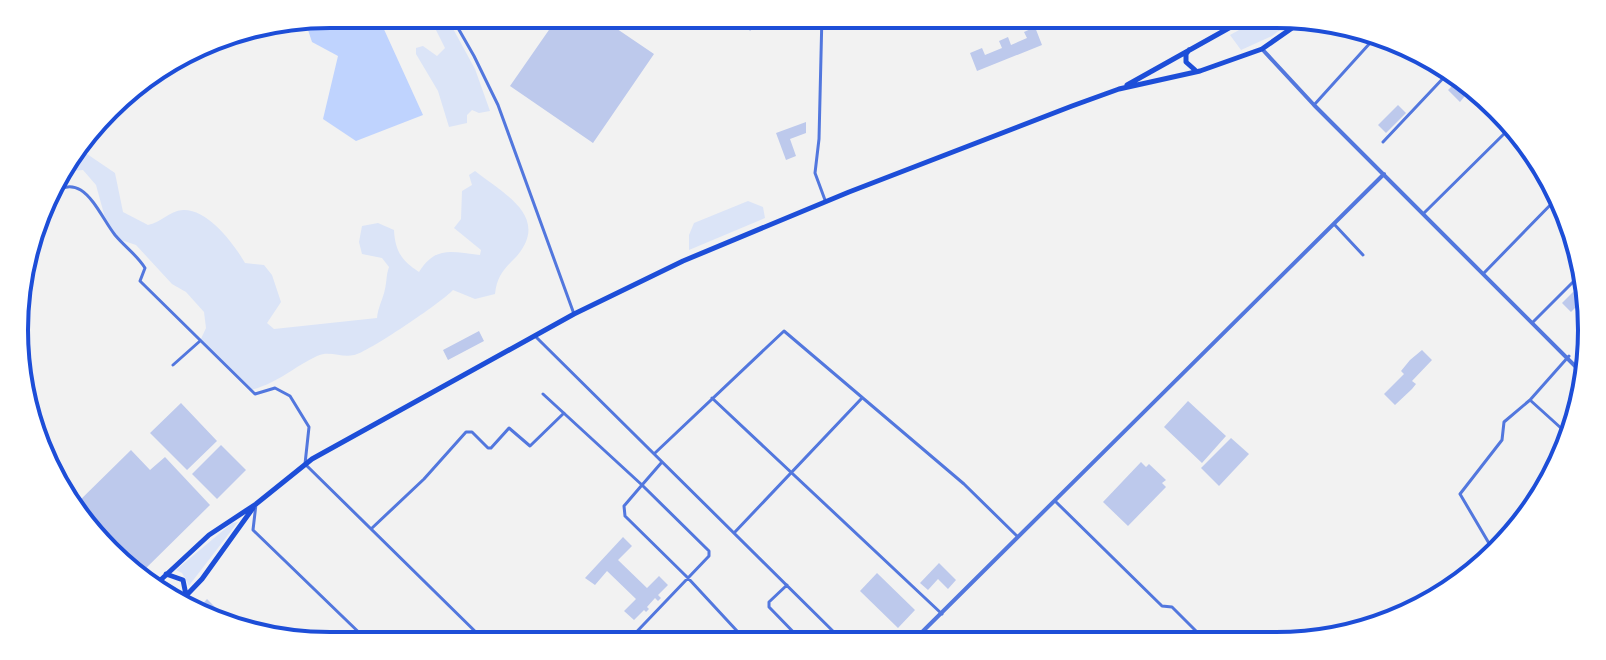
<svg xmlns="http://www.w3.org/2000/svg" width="1606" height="660" font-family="Manrope,sans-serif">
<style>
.green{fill:#dbe4f7}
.water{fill:#bfd3fe}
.building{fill:#bdc9ec}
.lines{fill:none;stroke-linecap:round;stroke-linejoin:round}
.service{stroke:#5277de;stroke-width:1}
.minor{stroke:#5277de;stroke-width:3}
.tertiary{stroke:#5277de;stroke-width:4}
.trunk{stroke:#1d4ed8;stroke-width:5}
.rim{fill:none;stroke:#1d4ed8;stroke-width:4}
</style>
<rect width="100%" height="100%" fill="#f2f2f2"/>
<!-- green -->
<path class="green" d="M428,14H445L475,69L490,111L479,113L472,110L467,115V123L449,127L438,91L416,54V48L423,46L437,56L445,48Z
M1268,14L1297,17L1272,36L1241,50L1230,35Z
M86,135L87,154L115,173L123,212L148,225C160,223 169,211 183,210C208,209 234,244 245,263L264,265L272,275L281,302L267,323L274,329L377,318C378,307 383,299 385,289C387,281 386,275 389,267L382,258L362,254L359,242L362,226L378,223L394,230C395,251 402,261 419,272C436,245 452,252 480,255L481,250L454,228L461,219L462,191L472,185L469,175L475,171C504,194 551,217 516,257C504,269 497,276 495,294L475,299L453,290C442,302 367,353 354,355C341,358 330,350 317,356C292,368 278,383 251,390L200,341L206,328L204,312L186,292L172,284L136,245L118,239L107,225L96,185L83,170L71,171L72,153Z
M748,201L763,207L765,218L689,250V235L694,223Z
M238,522L191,583L189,586L182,573L176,570L232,523Z"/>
<!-- water -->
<path class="water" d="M330,14H377L423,115L356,141L323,119L338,56L312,42L304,18Z"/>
<!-- building -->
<path class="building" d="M560,14H595L654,54L593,143L510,86Z
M1035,27L1042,45L977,71L970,53L982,48L985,55L1002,48L999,41L1008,37L1011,45L1027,38L1024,32Z
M1460,78L1473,86L1460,102L1448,90Z
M1398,105L1406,113L1386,133L1378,125Z
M806,122V133L790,139L796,156L786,160L776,133Z
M1584,281L1588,295L1571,312L1562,303Z
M479,331L484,341L448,360L443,350Z
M1422,350L1432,360L1412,381L1416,384L1412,389L1395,405L1384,394L1404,374L1401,371L1410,360Z
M1188,401L1226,436L1202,463L1164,427Z
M181,403L217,441L187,470L150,433Z
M1231,438L1249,454L1219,486L1201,468Z
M221,445L246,470L217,499L192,474Z
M131,450L150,470L165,457L210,505L136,578L73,507Z
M1141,462L1146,467L1149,464L1166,480L1162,483L1166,487L1128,526L1103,502Z
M623,537L632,546L618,560L647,588L659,576L668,585L658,595L661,598L658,601L655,598L647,607L649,609L646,612L644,610L634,620L624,611L636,599L607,571L595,585L585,578Z
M939,563L956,580L948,589L938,579L928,590L920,583Z
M877,573L915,610L898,628L860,591Z
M207,599L216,608L207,618L196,612Z"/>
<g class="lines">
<!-- service -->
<path class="service" d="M748,14L750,30"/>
<!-- minor -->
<path class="minor" d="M450,14L474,56L498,105L574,314
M822,14L819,139L815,173L825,200
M1314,105L1380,32
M1383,142L1449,72
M47,198C82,165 97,212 115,235C125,247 137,255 145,268L140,281L255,394L275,388L290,396L309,427L305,464L490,646
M1423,214L1511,127
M1334,224L1363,255
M1483,274L1560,195
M1532,323L1582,273
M536,337L847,645
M1569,356L1530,400L1572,438
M173,365L200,341
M543,394L642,485L662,462
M712,398L942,614
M655,453L784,331L964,484L1018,537
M642,485L709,551V556L688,578L625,516L624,506Z
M1055,501L1162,606L1172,607L1209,644
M256,504L253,530L373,646
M371,529L424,479L466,432H472L488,448H491L509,428L530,446L564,413
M734,533L862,398
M1490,545L1460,494L1502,440L1504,422L1530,400
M787,585L769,602V607L806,645
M624,645L688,578L750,645"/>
<!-- tertiary -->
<path class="tertiary" d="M1262,49L1314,105L1583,374
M910,644L1384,174"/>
<!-- trunk -->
<path class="trunk" d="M1189,50L1186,54V62L1195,70
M1127,85L1254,14
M166,574L183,580L186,595
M152,588L209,535L256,504L312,459L574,314L683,261L849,192L1072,106L1119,89L1200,71L1262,49L1305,19
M179,603L202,579L253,508"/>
</g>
<!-- crop -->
<path d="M0 0H1606V660H0ZM330 28H1276A302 302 0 0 1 1578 330V330A302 302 0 0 1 1276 632H330A302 302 0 0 1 28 330V330A302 302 0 0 1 330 28Z" fill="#fff" fill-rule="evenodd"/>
<path class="rim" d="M330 28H1276A302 302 0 0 1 1578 330V330A302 302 0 0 1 1276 632H330A302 302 0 0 1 28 330V330A302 302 0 0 1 330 28Z"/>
</svg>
